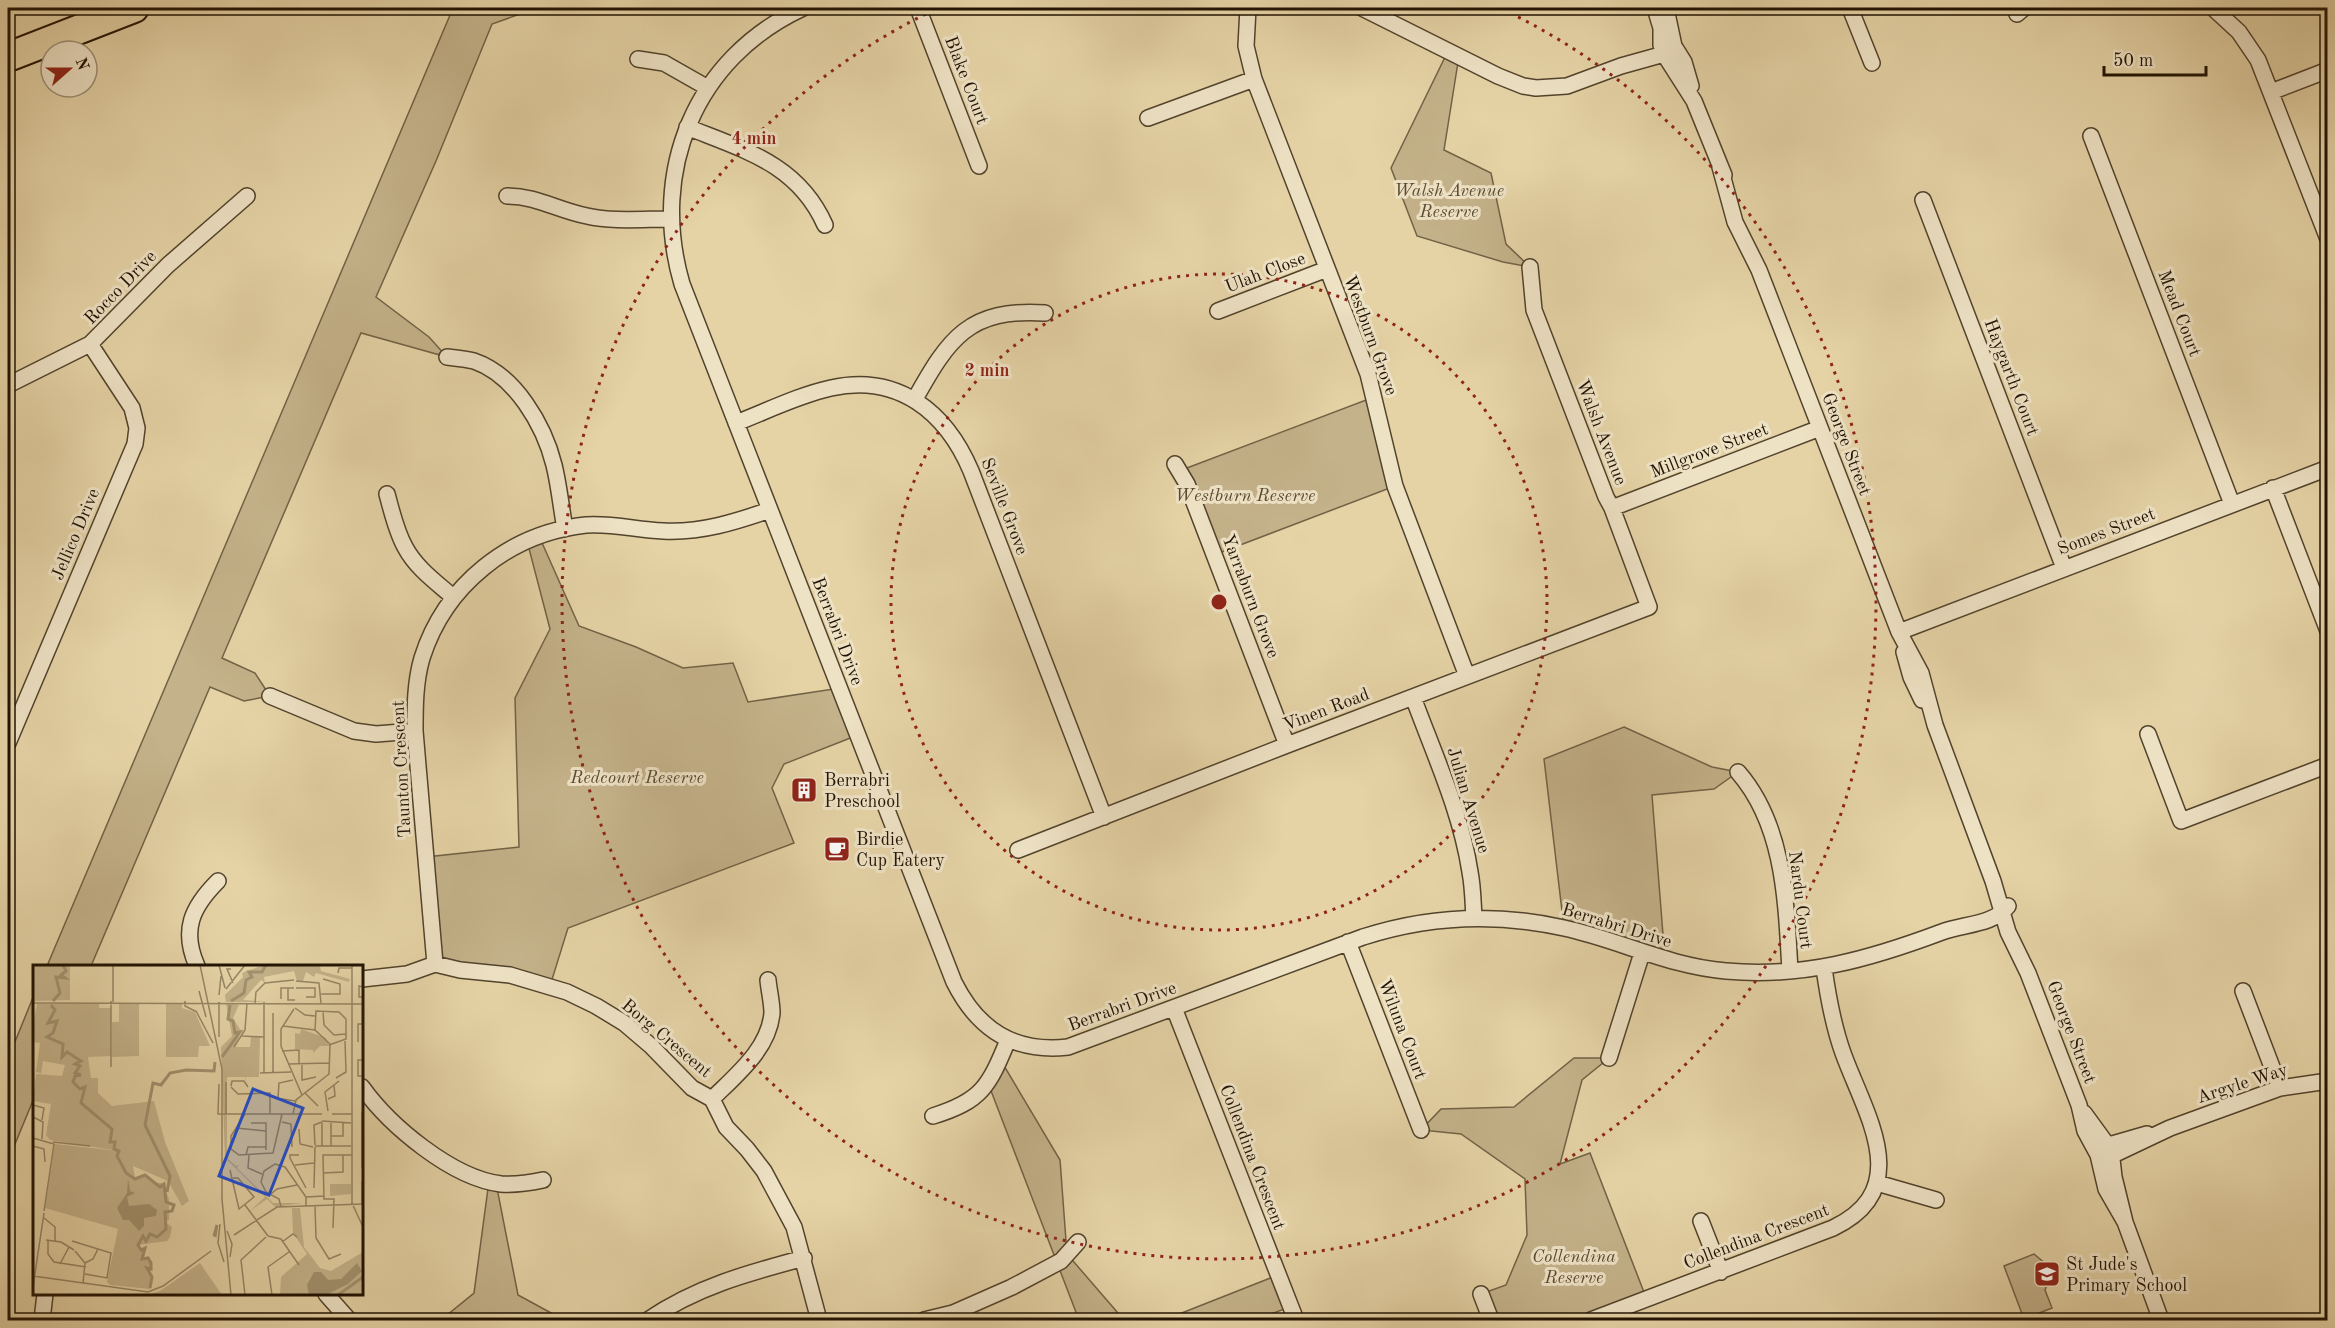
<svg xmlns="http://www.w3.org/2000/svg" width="2335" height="1328" font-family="'Old Standard TT',serif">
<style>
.green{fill:#c4b28a;stroke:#726246;stroke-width:1.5}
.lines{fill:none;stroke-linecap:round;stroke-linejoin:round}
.minor-casing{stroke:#52432c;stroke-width:18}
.motorway-casing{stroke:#211303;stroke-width:32}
.minor{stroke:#eee2c5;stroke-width:15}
.motorway{stroke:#e5d3a6;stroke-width:28}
.ring{fill:none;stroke:#8f2418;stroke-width:3;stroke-dasharray:3 6}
.labels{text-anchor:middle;stroke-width:6;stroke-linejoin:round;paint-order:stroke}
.street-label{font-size:18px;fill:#211303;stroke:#eee2c5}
.park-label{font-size:18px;font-style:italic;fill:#5a4b32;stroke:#eee2c5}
.poi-label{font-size:18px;fill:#211303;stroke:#eee2c5;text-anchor:start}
.inset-river{fill:none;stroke:#a2926f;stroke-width:3}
.inset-road{fill:none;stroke:#978665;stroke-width:1.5}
.view{fill:#1d4ed8;fill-opacity:0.15;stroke:#1d4ed8;stroke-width:3}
.inset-edge{fill:none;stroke:#211303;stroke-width:3}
.centre{fill:#8f2418;stroke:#eee2c5;stroke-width:3}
.ring-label{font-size:18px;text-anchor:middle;font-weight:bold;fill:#8f2418;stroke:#eee2c5;stroke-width:6;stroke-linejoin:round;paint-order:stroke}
</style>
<rect width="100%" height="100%" fill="#e5d3a6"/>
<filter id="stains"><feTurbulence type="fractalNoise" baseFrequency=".00333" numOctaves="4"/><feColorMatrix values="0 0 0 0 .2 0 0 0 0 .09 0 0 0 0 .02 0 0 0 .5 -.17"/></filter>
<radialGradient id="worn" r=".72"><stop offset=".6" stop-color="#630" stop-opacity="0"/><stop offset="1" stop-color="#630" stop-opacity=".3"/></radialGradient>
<!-- green -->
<path class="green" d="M453,8H537L492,24L436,161L376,297L429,337L447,357L361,333L222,658L255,673L270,696L244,701L210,687L91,966H47Z
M1448,51L1459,56L1444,150L1491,173L1506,244L1530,267L1503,262L1417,236L1391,168Z
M1374,397L1395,486L1214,555L1179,471Z
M539,536L579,626L636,647L683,668L733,663L748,702L840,688L858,735L784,764L772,788L794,843L568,928L550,986L441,965L426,857L519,847L515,698L550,629L527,541Z
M1624,727L1712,767L1738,772L1714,789L1652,795L1665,960L1564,928L1544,759Z
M34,995V1098L8,1161V1059Z
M1574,1058H1609L1582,1080L1560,1164L1590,1153L1647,1300L1591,1320H1491L1481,1294L1506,1285L1527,1235L1525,1179L1461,1134L1421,1130L1441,1109L1514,1107Z
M1000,1059L1060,1160L1067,1254L1124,1320H1079L988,1083Z
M489,1181L496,1183L518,1295L564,1320H411L447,1315L474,1293Z
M2034,1254L2053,1270L2045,1290L2052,1308L2024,1319L2004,1266Z
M1278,1275L1290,1307L1254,1320H1164Z"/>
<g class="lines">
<defs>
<path id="minor" d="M803,8C695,58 649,171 682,284L954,982C978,1030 1014,1053 1068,1047L1363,937C1428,916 1497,913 1564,928C1620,940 1667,966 1726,971C1804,978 1870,959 1942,932C1963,924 1994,925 2008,906
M918,8L979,166
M1248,8L1246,46L1254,79L1368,374L1395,486L1467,676
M1362,8L1498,76L1523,86L1536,88L1567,86L1621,66L1664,54L1674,46
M1655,8L1661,28V45L1664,54L1694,101L1724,175
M1850,8L1872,63
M2213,8L2239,32L2258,60L2328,239
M1667,13L1674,46L1684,62L1691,86
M2017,14L2024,8
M638,59L664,63L708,88
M2271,92L2328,70
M1148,118L1254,79
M687,127C744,150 798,164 825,225
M2091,136L2232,504
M1720,167L1735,222L1759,270L1899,632L1921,673L1935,725L1993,881L2008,932L2028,973L2079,1105L2085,1131L2098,1155L2106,1189L2125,1222
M507,196C537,196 557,210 587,216C613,222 643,219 670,219
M1923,200L2064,568
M1218,311L1327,269
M447,357C456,358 466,359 474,361C515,375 544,425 554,465C559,485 561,507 565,529
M8,385L90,344L168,265L247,196
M915,399C949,338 969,308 1045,313
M736,423C767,411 799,395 831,388C898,373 946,412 971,471L1104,817
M1175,464L1187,484L1287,745
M2273,488L2328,631
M387,494C392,512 396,531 405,547C416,568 436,582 453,597
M1612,508L1820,428
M1899,632L2328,468
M1904,652L1911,677L1922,700
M270,696L354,731L376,734L415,731
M1413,697C1434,754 1461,812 1470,872C1473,887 1473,903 1474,918
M2148,734L2181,821L2328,765
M8,743L135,444L137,428L132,408L90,344
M1738,772C1785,826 1786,903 1790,971
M1018,850L1287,745L1649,607L1612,508L1606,497L1534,310L1530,267
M1348,942L1421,1130
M435,964L415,731C415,707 415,682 422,658C445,585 510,533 586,525C612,523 637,530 663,531C701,533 735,522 770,510
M197,966C181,930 192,907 218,881
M362,979L407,974L435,964L460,970L510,975L567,992L596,1006L624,1023L651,1046L692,1088L712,1099L726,1127L747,1149L764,1171L794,1227L819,1320
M2243,991L2280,1088
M1174,1008L1296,1320
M1609,1058L1642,953
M362,1087C390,1126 452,1178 501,1184C516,1185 529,1183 543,1180
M712,1099C736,1075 769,1049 772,1013C772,1002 769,991 768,980
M2084,1113L2111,1150L2114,1177L2125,1222L2161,1320
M933,1116C982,1101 989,1086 1008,1040
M2103,1151L2109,1145L2147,1134
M2098,1155H2113L2170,1128L2280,1088L2328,1081
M1877,1183L1936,1200
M1701,1221L1721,1272
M326,1294L349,1320
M1481,1294L1491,1320
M42,1320L45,1294
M648,1320C696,1287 748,1273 804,1258
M924,1320L953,1313L1012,1287L1061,1261L1078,1242
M1591,1320L1833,1228C1916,1189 1865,1114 1843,1053C1833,1025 1828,997 1824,968"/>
<path id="motorway" d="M8,57L134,8"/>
</defs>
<!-- minor casing -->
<use href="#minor" class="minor-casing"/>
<!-- motorway casing -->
<use href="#motorway" class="motorway-casing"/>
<!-- minor -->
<use href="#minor" class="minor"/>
<!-- motorway -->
<use href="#motorway" class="motorway"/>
</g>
<!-- distance rings -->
<g class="ring">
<circle cx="1219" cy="602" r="328"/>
<path d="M1502 9A657 657 0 1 1 936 9"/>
</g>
<!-- icons -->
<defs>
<symbol id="building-square" viewBox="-11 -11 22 22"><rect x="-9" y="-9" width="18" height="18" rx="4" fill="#8f2418" stroke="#eee2c5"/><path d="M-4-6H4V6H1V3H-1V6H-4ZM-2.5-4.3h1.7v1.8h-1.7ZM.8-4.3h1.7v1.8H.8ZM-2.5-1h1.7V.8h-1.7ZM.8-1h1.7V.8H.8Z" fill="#fff"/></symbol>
<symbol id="cafe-square" viewBox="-11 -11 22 22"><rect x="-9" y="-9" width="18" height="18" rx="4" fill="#8f2418" stroke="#eee2c5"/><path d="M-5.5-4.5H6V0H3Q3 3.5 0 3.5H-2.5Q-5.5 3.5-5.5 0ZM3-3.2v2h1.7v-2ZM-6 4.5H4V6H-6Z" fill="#fff"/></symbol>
<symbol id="school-square" viewBox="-11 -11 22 22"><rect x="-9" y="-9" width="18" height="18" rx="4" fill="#8f2418" stroke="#eee2c5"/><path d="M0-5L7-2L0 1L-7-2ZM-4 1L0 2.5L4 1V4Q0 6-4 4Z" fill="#fff"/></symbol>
</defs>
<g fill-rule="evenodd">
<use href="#building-square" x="789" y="775" width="30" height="30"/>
<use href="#cafe-square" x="822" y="834" width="30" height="30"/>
<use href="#school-square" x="2032" y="1259" width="30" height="30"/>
</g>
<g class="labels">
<!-- street labels -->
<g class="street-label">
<text transform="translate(967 80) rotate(69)" y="6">Blake Court</text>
<text transform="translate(1265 272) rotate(-21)" y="6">Ulah Close</text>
<text transform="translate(120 287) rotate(-46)" y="6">Rocco Drive</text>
<text transform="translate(2180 313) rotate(69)" y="6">Mead Court</text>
<text transform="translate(1371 335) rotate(70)" y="6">Westburn Grove</text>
<text transform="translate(2012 377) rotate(69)" y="6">Haygarth Court</text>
<text transform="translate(1602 432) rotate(69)" y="6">Walsh Avenue</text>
<text transform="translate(1847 444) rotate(69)" y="6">George Street</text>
<text transform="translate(1709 450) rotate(-21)" y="6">Millgrove Street</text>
<text transform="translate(1005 506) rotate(69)" y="6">Seville Grove</text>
<text transform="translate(2106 531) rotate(-21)" y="6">Somes Street</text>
<text transform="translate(75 534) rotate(-67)" y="6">Jellico Drive</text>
<text transform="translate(1251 596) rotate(69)" y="6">Yarraburn Grove</text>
<text transform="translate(838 631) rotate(69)" y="6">Berrabri Drive</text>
<text transform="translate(1326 709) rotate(-21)" y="6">Vinen Road</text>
<text transform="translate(401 769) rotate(-93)" y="6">Taunton Crescent</text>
<text transform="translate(1469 800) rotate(73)" y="6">Julian Avenue</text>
<text transform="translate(1801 900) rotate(83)" y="6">Nardu Court</text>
<text transform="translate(1617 925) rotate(17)" y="6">Berrabri Drive</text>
<text transform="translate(1122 1006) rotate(-20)" y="6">Berrabri Drive</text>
<text transform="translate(1403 1029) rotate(69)" y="6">Wiluna Court</text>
<text transform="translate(2072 1032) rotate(69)" y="6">George Street</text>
<text transform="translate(667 1038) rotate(40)" y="6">Borg Crescent</text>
<text transform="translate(2242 1083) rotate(-18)" y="6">Argyle Way</text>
<text transform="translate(1253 1157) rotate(69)" y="6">Collendina Crescent</text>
<text transform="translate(1756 1236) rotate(-21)" y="6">Collendina Crescent</text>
</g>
<!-- park labels -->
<g class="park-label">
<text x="1449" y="196">Walsh Avenue<tspan x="1449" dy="21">Reserve</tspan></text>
<text x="1245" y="501">Westburn Reserve</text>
<text x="637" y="783">Redcourt Reserve</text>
<text x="1574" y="1262">Collendina<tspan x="1574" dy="21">Reserve</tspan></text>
</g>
<!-- poi labels -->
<g class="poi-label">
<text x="824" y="786">Berrabri<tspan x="824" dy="21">Preschool</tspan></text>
<text x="856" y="845">Birdie<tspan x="856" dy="21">Cup Eatery</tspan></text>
<text x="2066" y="1270">St Jude's<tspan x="2066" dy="21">Primary School</tspan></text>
</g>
</g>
<!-- overview -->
<g transform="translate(33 965)">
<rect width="330" height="330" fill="#e5d3a6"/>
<path d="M0,0H37V35L0,36ZM230,0H287L288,6L317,14L316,17L283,8L281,12L273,7L270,16H264L261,6L231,12L232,18L228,15L210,35L235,37H193L192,30L210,12L209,8ZM86,38H106V91L79,92V57H86ZM193,38L206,40L200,53L208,66L202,82H217L218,72H227L226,112H213L212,116V112H194V193L203,201L206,200L204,203L240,238H269L242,242L234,234L217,246L232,232L192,193L188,82L199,71ZM4,39H66V43H78V91L55,92L58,113H65V128L79,141L121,136L132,177L156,236L149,241L135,216L100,201L102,213L112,209L122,218H130L136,234V255L132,257L139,262L137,272L134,276L105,280L108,285L112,283L110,294L115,293L118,298V304L114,303L119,312L117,324L77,320L74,317L85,264L12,243L22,179L86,186L17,175L13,170L18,139L0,136L3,109L29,111L32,100L10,96L8,108L3,107L7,78L0,77V59ZM133,39H149V43L162,47L177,81H166L165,92H133ZM268,64L293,73L300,69L293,73L296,81H287L280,88V85L262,84V68L267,69ZM297,219H318V229L297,231ZM259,243H267L271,282L287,303L298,306L330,287L328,330H247L248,312L274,289L260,268ZM167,298L189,330H115L127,326Z" fill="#c4b28a"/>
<path d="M95,213L97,226L102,228L94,232L96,241L116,239L124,245L123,251L111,253V261L106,266L96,255H90L84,243L94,228ZM324,298L329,306L315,319L293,330H276L274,320L281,307H288L295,315L308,314Z" fill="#a2926f"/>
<path class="inset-river" d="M20,36L27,28L23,12L32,13L28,10L33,6L30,0M198,36L211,28L213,15L219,12L216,7H229L233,0M18,40L22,45L15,58L24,56L20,68L14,72L30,79L29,92L34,87L48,96L42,99L47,101L42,108L48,110L42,111L40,117L47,124L52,122L48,138L79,164L77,177H82L81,184L86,186L84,191L93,208L102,214L112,210L127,222L131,219L133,237L141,240L139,246L132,247L133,264L124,272L117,269L113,276L110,271L105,280L108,285L112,283L109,294L115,293L118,298V304L114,303L119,312L117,323M189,92L207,67L202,68L200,56L195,54L197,40M134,227L137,211L112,160L120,118L128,120L137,108L153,105L181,106L182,97M181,271L184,260L182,272M305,330L330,312"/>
<path class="inset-road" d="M167,0L189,104V234L198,330M186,0L192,23M319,0V238L330,262M198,4H194L200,18M305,8L306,3H319M263,16L286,18L288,38M330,22L326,21V32H330M255,23V35H262M263,23H282V32H273M193,24L212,0M166,26L173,52M288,29H307V19L290,14M186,30L188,11M248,34V23H261M78,36V102M152,36V41L164,47M80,37V0M0,38L330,39M222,38L223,27L232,18L261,15M262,43L272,50L282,51M261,44L248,64V81L269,130M163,46L180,78M290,46L291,60L301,70L313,69M240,48V108M250,61L282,65L297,79L296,109L263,135L260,149M282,66L283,46L306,47L313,54V74L296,80M209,71L231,72M186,72V37M325,77V59H330M201,82L212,65L214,38M249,86L266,85V99M330,95H325V111H330M255,99L296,98M269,100V115L283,112M227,108L258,107M231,108V37M303,113L313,107L312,76M186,119L185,149H289M198,121L199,116H211L215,122M198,122L205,129L237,128V149M272,128L285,141M243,133L262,136M245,133L246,118L260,115M295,134L302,131L301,120M0,140L11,143L9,155M295,146L292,127L306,116M193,149V117M212,149L198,171V184L206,190L240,188L249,149M299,149H319M0,152L10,157L9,174M289,156L318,158M249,157L258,159L259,182M218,158H233V185M298,158V181M203,163L233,166M266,164L267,179L280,182M298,171H310V158M0,173L21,179L11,246M20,177L57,181M282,180L281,160L289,157M0,181L11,184L12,197M282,181H318M289,181V158M213,190L215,182H233M216,190L215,203L229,209M266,190H257V193L273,223M262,200L281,198M329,203V147M197,205L206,244L221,232L205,213H200M290,208L310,207V190M329,216V239M281,223L282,182M238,229L244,224L264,220M273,232L291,231M212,240L235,271M282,241L283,273L296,294L308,289M248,242L246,234L233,227L228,217L231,206L242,199L252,202L273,232V241M11,253L22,262V276M187,259L185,278L191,297M300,263L301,234H291L290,190H319M194,266L199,279L197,292M201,270L244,242L330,239M235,271L248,274L266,300M13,275L28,277L41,285M15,275V289L21,297L53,302M39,276L78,288L74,313L52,309M249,277L260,269L264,272M42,286L52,298L50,318M52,298L60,294L65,284M27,299L36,282M0,311L115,327L130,321L178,286M0,322L11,248M212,330L208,295L233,272M239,330L235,302L256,287"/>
<path class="view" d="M220,124L270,143L236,230L186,211Z"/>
<rect width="330" height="330" class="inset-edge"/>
</g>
<circle cx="1219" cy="602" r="9" class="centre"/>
<g class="ring-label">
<text x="754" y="144">4 min</text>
<text x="987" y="376">2 min</text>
</g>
<!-- margin -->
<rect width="2335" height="1328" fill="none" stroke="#e5d3a6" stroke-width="30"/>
<rect x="9" y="9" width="2317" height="1310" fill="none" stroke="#211303" stroke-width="3"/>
<rect x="15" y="15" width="2305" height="1298" fill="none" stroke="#211303" stroke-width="1.5"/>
<!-- north arrow -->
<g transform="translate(69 69) rotate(69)"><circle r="28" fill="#eee2c5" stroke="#9c8f77" stroke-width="1.5"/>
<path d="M0-4.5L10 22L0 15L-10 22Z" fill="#8f2418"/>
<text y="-9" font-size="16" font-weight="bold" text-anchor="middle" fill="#211303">N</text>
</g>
<!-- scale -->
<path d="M2104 66v9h102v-9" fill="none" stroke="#211303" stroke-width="3"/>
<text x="2113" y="66" font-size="18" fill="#211303" stroke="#eee2c5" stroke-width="4.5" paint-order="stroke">50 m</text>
<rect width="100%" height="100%" filter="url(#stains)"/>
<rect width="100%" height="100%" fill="url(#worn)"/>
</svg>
